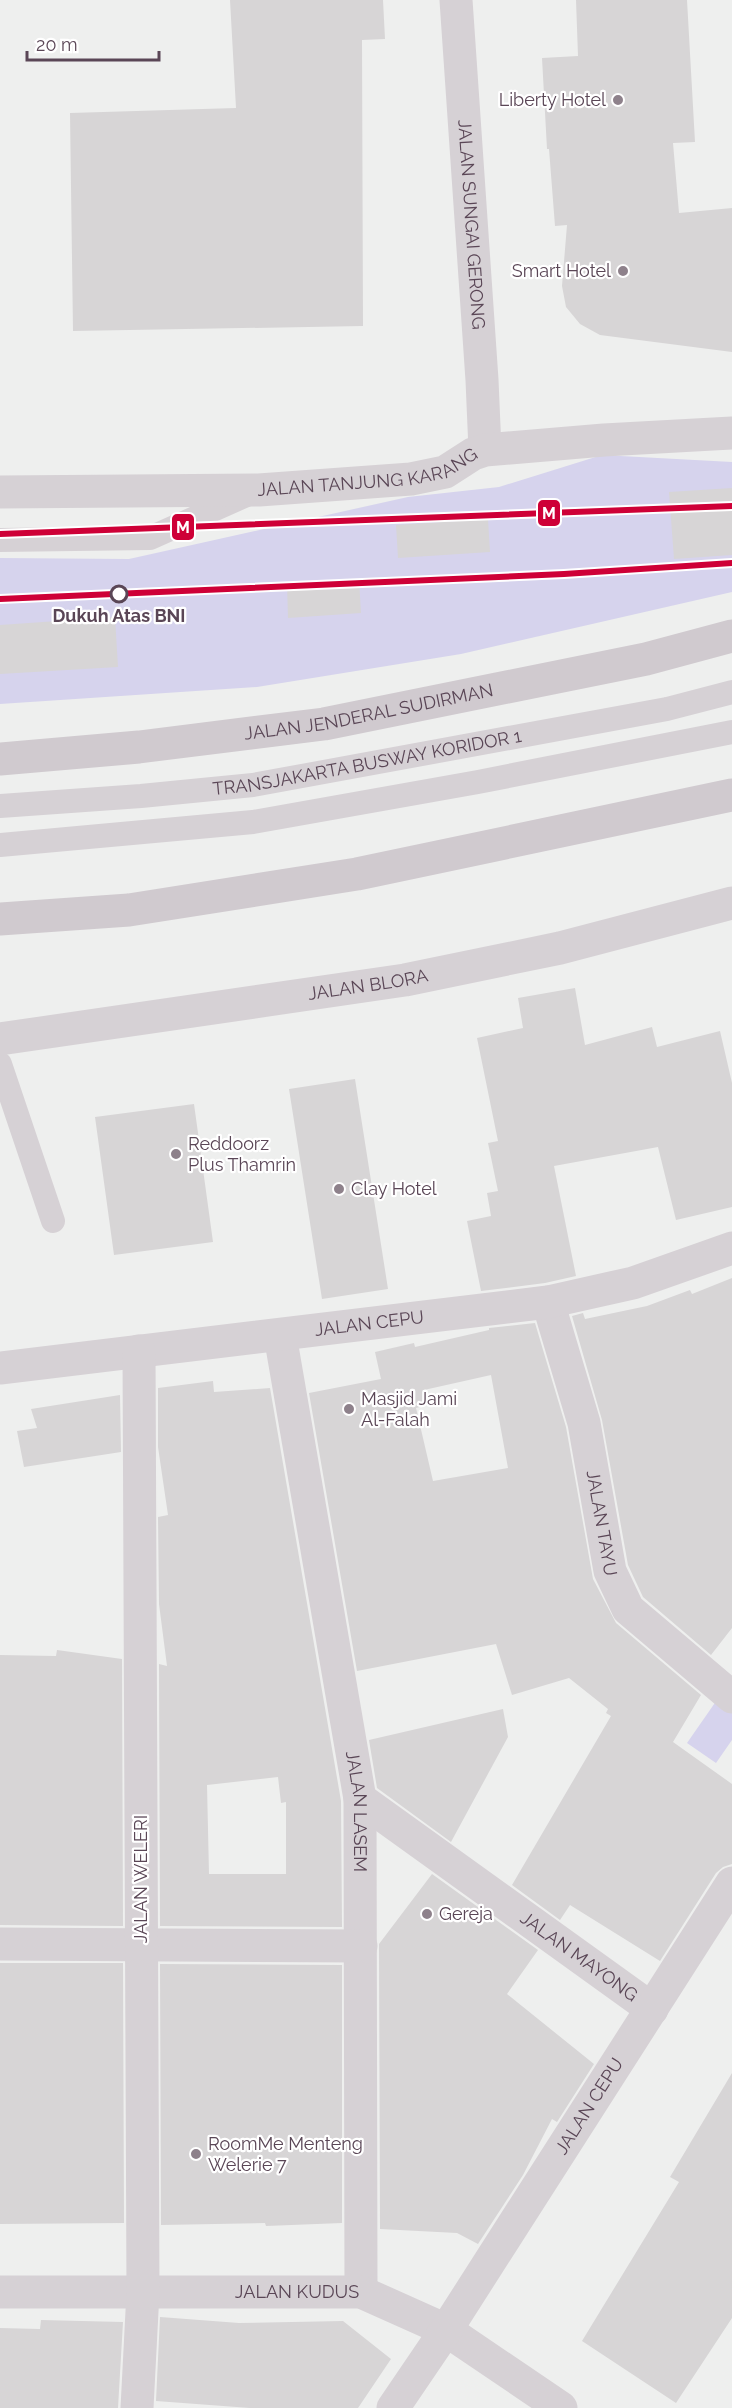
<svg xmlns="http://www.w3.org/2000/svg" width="732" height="2408" font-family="Raleway,sans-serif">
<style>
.green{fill:#d6d3ed}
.building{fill:#d7d5d6;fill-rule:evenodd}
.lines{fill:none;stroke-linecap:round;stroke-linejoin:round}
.service{stroke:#d6d1d5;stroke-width:24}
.minor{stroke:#d6d1d5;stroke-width:33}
.tertiary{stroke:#d6d1d5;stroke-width:33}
.primary{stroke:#d0cacf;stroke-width:33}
.metro-1-casing{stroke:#fff;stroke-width:10}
.metro-1{stroke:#ce0037;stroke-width:6}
.poi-dot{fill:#8e818b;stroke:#fff;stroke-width:2}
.stop-dot{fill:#fff;stroke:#5a4656;stroke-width:3}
.labels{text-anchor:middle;stroke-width:4.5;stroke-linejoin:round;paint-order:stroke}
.poi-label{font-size:18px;fill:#5a4656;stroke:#fff;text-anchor:start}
.street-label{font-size:18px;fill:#5a4656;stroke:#fff}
.stop-label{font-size:18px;font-weight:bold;fill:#5a4656;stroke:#fff}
.line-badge{stroke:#fff;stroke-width:2}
.badge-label{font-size:16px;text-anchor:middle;font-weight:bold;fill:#fff}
</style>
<rect width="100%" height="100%" fill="#eeefee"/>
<!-- green -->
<path class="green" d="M602,455L732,462V592L461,654L257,687L0,704V558L129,559L408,497L499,487Z
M719,1697L732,1706V1740L716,1763L687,1743Z"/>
<!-- building -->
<path class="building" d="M230,0H383L385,39L362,40L363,326L73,331L70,113L236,108Z
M576,0H687L695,142L673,143L679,213L732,208V352L600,335L580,324L566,307L562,286L567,225L555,226L549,149H547L542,58L578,56Z
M732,488V555L674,559L669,492Z
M488,519L490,552L398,558L396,525Z
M359,579L361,613L288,618L287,584Z
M115,617L118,667L0,674V625Z
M575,988L585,1045L652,1027L657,1047L720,1031L732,1083V1207L676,1220L658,1147L554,1166L576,1276L545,1283L481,1291L467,1221L491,1216L487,1193L498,1191L488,1143L498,1141L477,1038L523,1028L518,998Z
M355,1079L388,1289L322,1299L289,1089Z
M194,1104L213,1242L114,1255L95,1117Z
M732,1278V1628L711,1655L643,1597L628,1565L602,1420L572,1316L583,1313L585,1319L647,1306L690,1290L692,1294Z
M535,1323L566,1427L593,1579L616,1623L701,1695L673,1742L732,1784V1864L723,1867L716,1873L660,1961L570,1905L560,1920L512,1885L611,1716L606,1713L608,1709L569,1678L512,1695L496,1644L357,1671L309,1393L381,1379L375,1352L414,1343L415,1347L489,1330V1328ZM491,1375L508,1468L433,1481L416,1408L427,1405L424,1390Z
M213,1381L214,1392L270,1388L341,1801L342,1927L160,1926L159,1664L167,1666L159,1604L158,1517L168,1515L158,1447V1388ZM278,1777L281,1803L286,1802V1874H209L207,1785Z
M120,1395L121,1452L24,1467L17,1431L37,1428L31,1409Z
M57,1650L122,1659L123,1926L0,1925V1655L56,1656Z
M503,1709L508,1737L451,1842L377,1788L369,1740Z
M432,1874L538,1950L507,1994L594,2064L557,2122L552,2119L523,2175L478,2244L457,2233L380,2229L379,1944Z
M0,1963H123L124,2223L0,2224Z
M160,1964L342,1965V2223L266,2226L265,2223L161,2225Z
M732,2073V2318L676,2403L582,2341L679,2182L670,2177Z
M160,2317L239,2323L343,2321L391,2359L358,2408H250L156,2401Z
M41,2320L123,2322L118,2408H0V2328L40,2329Z"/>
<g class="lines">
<!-- service -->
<g class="service">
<path d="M0,540L150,538L251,493"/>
<path id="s1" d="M0,806L141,796L253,785L667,709L732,692"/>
<path d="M0,845L253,822L478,782L732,732"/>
<path d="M0,1064L53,1221"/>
</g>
<!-- minor -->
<g class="minor">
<path id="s2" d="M456,0L482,380L485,450"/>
<path id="s3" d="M0,492L259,490L411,479L445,472L473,454L485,450L604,440L732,433"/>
<path id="s4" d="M548,1302L584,1423L610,1571L628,1609L732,1697"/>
<path id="s5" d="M280,1335L360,1799L361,2292"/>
<path id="s6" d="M0,1368L548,1302L633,1283L732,1248"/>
<path id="s7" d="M360,1799L652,2009"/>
<path d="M0,1944L361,1946"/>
<path id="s8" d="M0,2292H361L446,2330L561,2408"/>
<path d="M137,2408L143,2292L139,1351"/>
<path id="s9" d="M393,2408L446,2330L732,1883"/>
</g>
<!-- tertiary -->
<path class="tertiary" id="s10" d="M0,1039L405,980L560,948L732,903"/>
<!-- primary -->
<g class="primary">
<path id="s11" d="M0,759L139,747L324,724L646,659L732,636"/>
<path d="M0,919L129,910L357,874L732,795"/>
</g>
<defs>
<path id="metro-1" d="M0,534L732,506
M0,599L564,574L732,563"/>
</defs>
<!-- metro-1 casing -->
<use href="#metro-1" class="metro-1-casing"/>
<!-- metro-1 -->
<use href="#metro-1" class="metro-1"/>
</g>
<!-- markers -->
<g class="poi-dot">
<circle cx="618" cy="100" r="6"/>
<circle cx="623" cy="271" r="6"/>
<circle cx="176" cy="1154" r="6"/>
<circle cx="339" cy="1189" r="6"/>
<circle cx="349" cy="1409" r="6"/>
<circle cx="427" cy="1914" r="6"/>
<circle cx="196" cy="2154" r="6"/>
</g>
<circle class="stop-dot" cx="119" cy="594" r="8"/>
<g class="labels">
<!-- poi labels -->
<g class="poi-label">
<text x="606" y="106" text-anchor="end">Liberty Hotel</text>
<text x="611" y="277" text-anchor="end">Smart Hotel</text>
<text x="188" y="1150">Reddoorz<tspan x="188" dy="21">Plus Thamrin</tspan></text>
<text x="351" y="1195">Clay Hotel</text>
<text x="361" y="1405">Masjid Jami<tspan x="361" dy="21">Al-Falah</tspan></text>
<text x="439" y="1920">Gereja</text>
<text x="208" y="2150">RoomMe Menteng<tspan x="208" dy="21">Welerie 7</tspan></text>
</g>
<!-- street labels -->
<g class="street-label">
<text dy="6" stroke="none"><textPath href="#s2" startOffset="225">JALAN SUNGAI GERONG</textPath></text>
<text dy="6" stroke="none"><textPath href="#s3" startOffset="370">JALAN TANJUNG KARANG</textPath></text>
<text dy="6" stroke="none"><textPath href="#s11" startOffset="372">JALAN JENDERAL SUDIRMAN</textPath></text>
<text dy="6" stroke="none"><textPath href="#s1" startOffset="370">TRANSJAKARTA BUSWAY KORIDOR 1</textPath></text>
<text dy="6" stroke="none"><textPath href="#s10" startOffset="372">JALAN BLORA</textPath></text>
<text dy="6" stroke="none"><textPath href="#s6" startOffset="372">JALAN CEPU</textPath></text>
<text dy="6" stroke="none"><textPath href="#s4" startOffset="228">JALAN TAYU</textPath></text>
<text dy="6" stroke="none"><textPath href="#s5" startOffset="483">JALAN LASEM</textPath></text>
<text transform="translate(141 1879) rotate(-90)" y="6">JALAN WELERI</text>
<text dy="6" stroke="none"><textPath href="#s7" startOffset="270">JALAN MAYONG</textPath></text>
<text dy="6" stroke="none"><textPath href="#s9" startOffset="360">JALAN CEPU</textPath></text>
<text dy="6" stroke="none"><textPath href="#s8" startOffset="297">JALAN KUDUS</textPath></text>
</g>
<!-- stop labels -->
<g class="stop-label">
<text x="119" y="622">Dukuh Atas BNI</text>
</g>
</g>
<g class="line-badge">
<rect x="537" y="499" width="24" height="28" rx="6" fill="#ce0037"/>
<rect x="171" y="513" width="24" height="28" rx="6" fill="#ce0037"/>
</g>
<g class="badge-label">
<text x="549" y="519">M</text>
<text x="183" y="533">M</text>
</g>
<!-- scale -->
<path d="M27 51v9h132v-9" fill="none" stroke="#5a4656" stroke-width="3"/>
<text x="36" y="51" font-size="18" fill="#5a4656" stroke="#ffffff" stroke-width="4.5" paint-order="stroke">20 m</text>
</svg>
